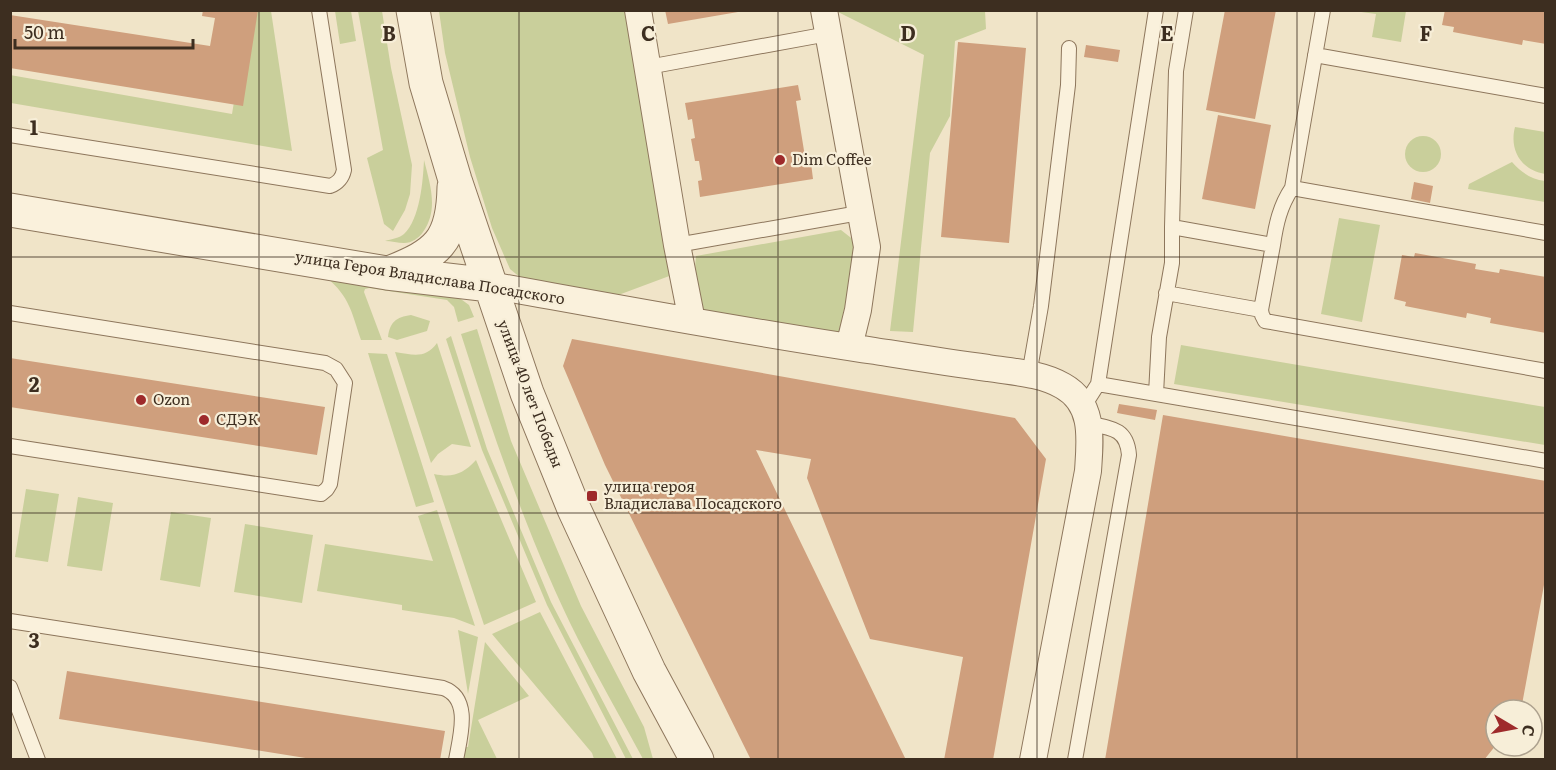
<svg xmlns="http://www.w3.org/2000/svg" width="1556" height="770" font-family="Literata,serif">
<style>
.green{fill:#c9cf9b}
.building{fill:#cf9f7d}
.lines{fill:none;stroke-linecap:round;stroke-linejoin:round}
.service-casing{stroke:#8d765c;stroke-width:16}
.minor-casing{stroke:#8d765c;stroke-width:28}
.tertiary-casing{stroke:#8d765c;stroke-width:35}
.service{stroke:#faf1dc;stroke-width:14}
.minor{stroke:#faf1dc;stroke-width:26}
.tertiary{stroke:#faf1dc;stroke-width:33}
.grid{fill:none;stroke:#3d2e20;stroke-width:1.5;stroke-opacity:0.55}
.poi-dot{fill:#9e2a2b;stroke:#f7eed8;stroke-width:2}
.labels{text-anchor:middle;stroke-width:4.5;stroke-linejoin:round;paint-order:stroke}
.poi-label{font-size:15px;fill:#3d2e20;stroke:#f7eed8;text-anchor:start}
.street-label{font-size:15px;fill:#3d2e20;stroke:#f7eed8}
.grid-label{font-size:20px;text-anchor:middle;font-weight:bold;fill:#3d2e20;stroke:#f7eed8;stroke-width:4.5;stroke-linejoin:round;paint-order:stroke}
</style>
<rect width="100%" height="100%" fill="#f0e4c8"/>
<!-- green -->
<path class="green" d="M249,11H271L292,151L11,103L10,75L232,114Z
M335,11H351L356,41L340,44Z
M358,11H382L391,68L412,165L410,194L405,210L393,231L384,224L367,158L383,150Z
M439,11H627L672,275L613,297L527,283L510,269L492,228L470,157L445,53Z
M836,11H985L986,29L955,41L950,116L930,153L913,332L890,331L924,55Z
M1354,11H1406L1401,42L1372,37L1376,14Z
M1515,127L1545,132V174C1521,170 1509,150 1515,127Z
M1405 154a18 18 0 1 1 36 0a18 18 0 1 1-36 0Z
M424,160C430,184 439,210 423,232C419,238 412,243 404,243C398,243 391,241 385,241C391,239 400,238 404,234C420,219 423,181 424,160Z
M1512,162C1522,173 1531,179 1545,181V202L1468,189L1469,184Z
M1339,218L1380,225L1362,322L1321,314Z
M841,230L855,241L856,261L838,335L703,314L695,268L696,256Z
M321,273L458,297L469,305L474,317L458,322L454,307L447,300L369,288L365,289L364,292L382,340H361C350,307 349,295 321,273Z
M411,315L430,321L427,331L397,340L388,337C390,322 396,317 411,315Z
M477,329L511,441L581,606L644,727L653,759H643C622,720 599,680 578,639C529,541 494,438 461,334Z
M451,336L487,449L551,602L633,759H626L547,605L482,450L446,339Z
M437,343L471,447L452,444L438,454L431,463L395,352C414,355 425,359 437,343Z
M1181,345L1545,407V445L1174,384Z
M368,353L387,354L434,502L416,507Z
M476,460L536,602L484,625L434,474C453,478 463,474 476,460Z
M26,489L59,494L48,562L15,557Z
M78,497L113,503L102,571L67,566Z
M437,510L475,626L454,618L402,610V605L317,591L325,544L433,561L418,516Z
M171,512L211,518L200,587L160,580Z
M245,524L313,535L302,603L234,592Z
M540,612L617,759H594L592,753L492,634Z
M458,630L478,637L468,694Z
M485,642L529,696L478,720L497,759L462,760L464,747H468Z"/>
<!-- building -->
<path class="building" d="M203,10H258L243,106L10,68V15L210,46L215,18L202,16Z
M665,10H738V12L668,24Z
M1225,10H1276L1255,119L1206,110Z
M1445,10H1546V44L1523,40L1522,45L1453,32L1454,27L1442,25Z
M958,42L1026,48L1009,243L941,237Z
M1086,45L1120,50L1118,62L1084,57Z
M798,85L801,100L796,101L806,163H811L813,179L700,197L698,181L702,180L699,161H695L691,139L695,138L692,119L688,120L685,103Z
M1218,115L1271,125L1255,209L1202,199Z
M1414,182L1433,186L1430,203L1411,199Z
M1415,253L1476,264L1475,269L1499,273L1500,269L1546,277V333L1490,323L1491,318L1467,313L1466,318L1405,306L1406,302L1394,299L1402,255L1414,257Z
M572,339L1015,418L1046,459L993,760H944L963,657L870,639L807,478L811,459L756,450L906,760H751L605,465L563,366Z
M10,358L325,407L317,455L10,407Z
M1119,404L1157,410L1155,420L1117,413Z
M1163,415L1546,481V574L1521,710H1496V745L1484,760H1105Z
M67,671L445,731L440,760H318L59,719Z"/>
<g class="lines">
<defs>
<path id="service" d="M1186,10L1176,71L1172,227L1273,245C1276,224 1280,206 1292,188L1323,10
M1315,55L1546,96
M648,67L828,34
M10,135L330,186C338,183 342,179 344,170L319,10
M1292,188L1546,233
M677,245L859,213
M1273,245L1261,310L1262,315L1265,321L1546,371
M1166,293L1261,310
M10,313L325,363L336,369L345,383L330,484L327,489L321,494L10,446
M1029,375L1041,306L1068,85L1069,48
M1098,384L1546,461
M1156,394L1159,337L1172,263V227
M1084,406L1098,384L1156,10
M10,621L443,688C472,698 460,737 456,760
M10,687L38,760
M1075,760L1129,455C1127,429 1112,428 1089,424"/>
<path id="minor" d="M638,10L677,245L692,321
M824,10L867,247L858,310L849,347
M490,285C618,308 746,332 875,351C913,357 950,363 988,368C1012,372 1041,373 1063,386C1095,404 1090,440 1088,471L1033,760"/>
<path id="tertiary" d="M413,10L426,83L455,180L527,393L574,509L649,671L697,760
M10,210L387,273L490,285
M389,273C437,254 453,242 454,187"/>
</defs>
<!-- service casing -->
<use href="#service" class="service-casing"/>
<!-- minor casing -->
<use href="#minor" class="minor-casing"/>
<!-- tertiary casing -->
<use href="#tertiary" class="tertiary-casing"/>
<!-- service -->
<use href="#service" class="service"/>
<!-- minor -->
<use href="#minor" class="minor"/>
<!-- tertiary -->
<use href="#tertiary" class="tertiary"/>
</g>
<!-- grid -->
<path class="grid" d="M259,10V760M519,10V760M778,10V760M1037,10V760M1297,10V760M10,257H1546M10,513H1546"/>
<!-- markers -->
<g class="poi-dot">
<circle cx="780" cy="160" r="6"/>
<circle cx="141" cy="400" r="6"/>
<circle cx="204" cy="420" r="6"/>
<rect x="586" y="490" width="12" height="12" rx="3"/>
</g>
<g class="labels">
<!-- poi labels -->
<g class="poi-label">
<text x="792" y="165">Dim Coffee</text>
<text x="153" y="405">Ozon</text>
<text x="216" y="425">СДЭК</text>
<text x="604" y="492">улица героя<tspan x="604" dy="17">Владислава Посадского</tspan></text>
</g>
<!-- street labels -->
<g class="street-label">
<text transform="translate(430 278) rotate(9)" y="5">улица Героя Владислава Посадского</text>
<text transform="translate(530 394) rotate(69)" y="5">улица 40 лет Победы</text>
</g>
</g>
<g class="grid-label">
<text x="389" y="41">B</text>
<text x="648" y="41">C</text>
<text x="908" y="41">D</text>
<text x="1167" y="41">E</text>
<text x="1426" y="41">F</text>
<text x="34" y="135">1</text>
<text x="34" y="392">2</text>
<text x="34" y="648">3</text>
</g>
<!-- border -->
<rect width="1556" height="770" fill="none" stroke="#3d2e20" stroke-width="24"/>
<!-- north arrow -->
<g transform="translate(1514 728) rotate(100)"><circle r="28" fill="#f7eed8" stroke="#ada18e" stroke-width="1.5"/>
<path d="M0-4.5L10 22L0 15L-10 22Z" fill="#9e2a2b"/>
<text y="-9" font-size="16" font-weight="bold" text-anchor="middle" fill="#3d2e20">С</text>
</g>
<!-- scale -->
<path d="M15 39v9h178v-9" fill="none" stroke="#3d2e20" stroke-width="3"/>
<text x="24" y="39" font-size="18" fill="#3d2e20" stroke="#f7eed8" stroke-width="4.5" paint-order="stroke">50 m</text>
</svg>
